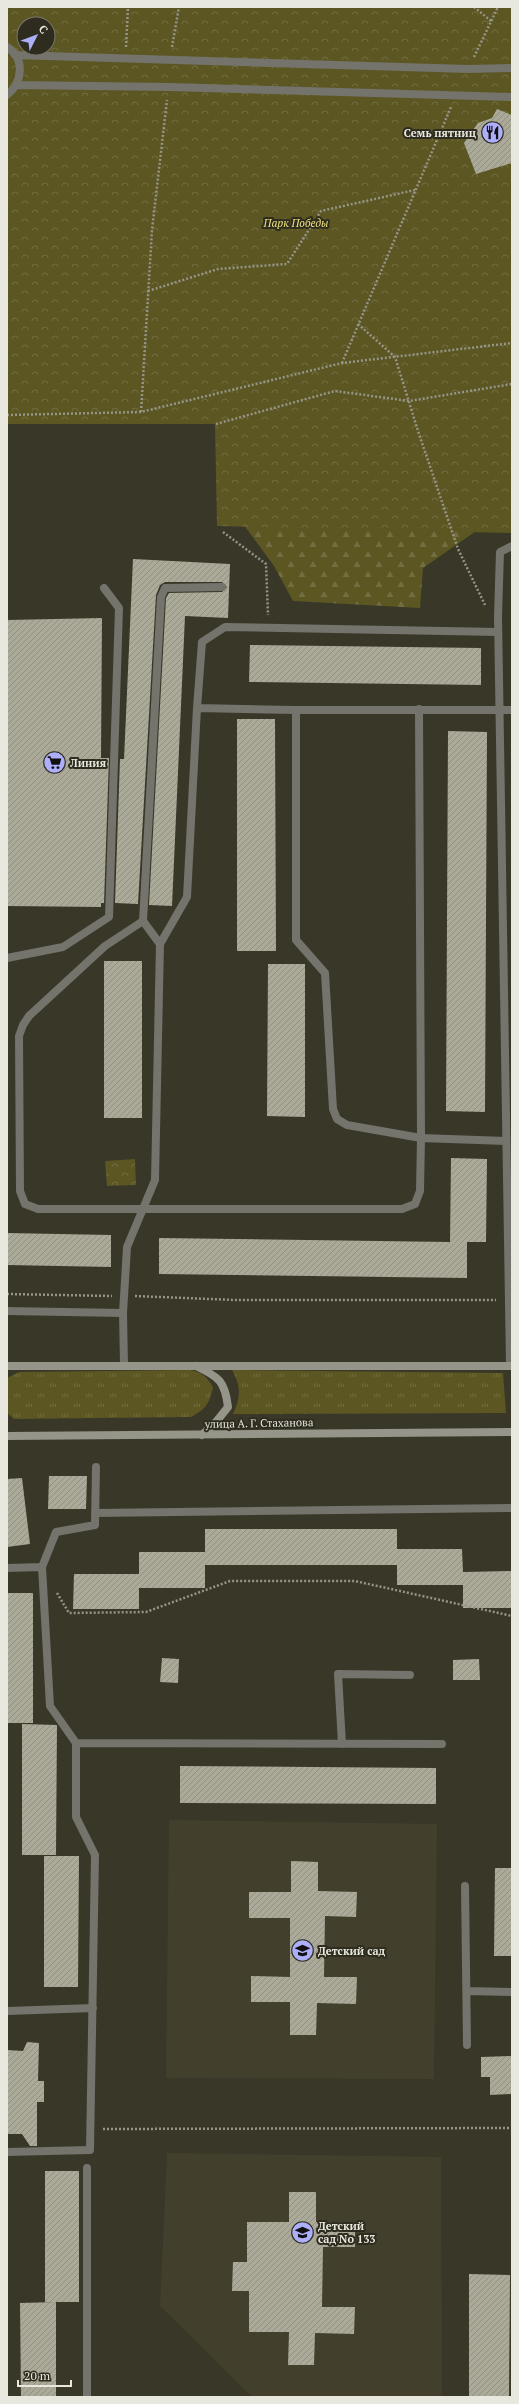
<svg xmlns="http://www.w3.org/2000/svg" width="519" height="2404" font-family="'PT Serif',serif">
<style>
.built{fill:#42402c}
.grass{fill:url(#grass-tufts)}
.forest{fill:url(#forest-firs)}
.park{fill:url(#park-crowns);fill-rule:evenodd}
.building{fill:url(#building-hatch)}
.lines{fill:none;stroke-linecap:round;stroke-linejoin:round}
.path{stroke:#969589;stroke-width:2.5;stroke-dasharray:2 2;stroke-linecap:butt}
.lane{stroke:#74736c;stroke-width:8}
.street{stroke:#74736c;stroke-width:8}
.secondary{stroke:#96958a;stroke-width:8}
.labels{text-anchor:middle;stroke-width:4;stroke-linejoin:round;paint-order:stroke}
.poi-label{font-size:11px;font-weight:bold;fill:#e9e8df;stroke:#2e2c1e;text-anchor:start}
.park-label{font-size:11px;font-style:italic;fill:#ede27d;stroke:#2e2c1e}
.street-label{font-size:11px;fill:#e9e8df;stroke:#2e2c1e}
</style>
<defs>
<pattern id="grass-tufts" width="24" height="20" patternUnits="userSpaceOnUse"><rect width="24" height="20" fill="#5b5622"/><path d="M3 7l-1-3M5 7V3M7 7l1-3M15 17l-1-3M17 17v-4M19 17l1-3" fill="none" stroke="#736e42"/></pattern>
<pattern id="forest-firs" width="22" height="20" patternUnits="userSpaceOnUse"><rect width="22" height="20" fill="#5b5622"/><path d="M5 1l3.5 6h-7zM16 11l3.5 6h-7z" fill="#736e42"/></pattern>
<pattern id="park-crowns" width="20" height="18" patternUnits="userSpaceOnUse"><rect width="20" height="18" fill="#5b5622"/><path d="M2 6a3 3 0 1 1 6 0M12 15a3 3 0 1 1 6 0" fill="none" stroke="#736e42"/></pattern>
<pattern id="building-hatch" width="6" height="6" patternUnits="userSpaceOnUse"><rect width="6" height="6" fill="#aba998"/><path d="M-1 1l2-2M0 6l6-6M5 7l2-2" fill="none" stroke="#929083"/></pattern>
</defs>
<rect width="100%" height="100%" fill="#383728"/>
<!-- built -->
<path class="built" d="M169,1820L437,1824L434,2079L166,2078Z
M167,2153L441,2157L442,2397H252L160,2306Z"/>
<!-- grass -->
<path class="grass" d="M190,1370C202,1372 207,1377 213,1387C210,1403 205,1410 191,1417L14,1419L7,1413V1378L19,1372Z
M232,1370L503,1373L506,1413L233,1414C241,1397 241,1386 232,1370Z"/>
<!-- forest -->
<path class="forest" d="M512,506L423,568L420,608L293,601L274,566L232,509Z"/>
<!-- park -->
<path class="park" d="M7,7H512V533L217,526L215,424H7ZM24,24H48V48H24Z
M135,1159L136,1185L107,1186L105,1161Z"/>
<!-- building -->
<path class="building" d="M497,109L512,115V163L476,174L464,143L478,123L492,118Z
M133,559L230,564L228,618L185,616L172,906L149,905L166,598L169,593L222,592L227,587L222,582H165L160,585L156,595L138,904L115,903L120,759H124Z
M102,618L101,758H109L104,903H101V907L7,906V620Z
M250,645L481,648V685L249,682Z
M237,719H275L276,951H237Z
M448,731L487,732L485,1112L446,1111Z
M104,961H142V1118H104Z
M268,964H305V1117L267,1116Z
M451,1158L487,1159L486,1242H467V1278L159,1274V1238L450,1242Z
M7,1233L111,1235V1267L7,1265Z
M49,1476H87L86,1509H48Z
M22,1478L30,1544L7,1547V1479Z
M205,1529H397V1549H462L463,1572L512,1571V1608H463V1585H397V1565H205V1560V1588H139V1609H73L74,1574H139V1552H205Z
M7,1593H33V1723H7Z
M162,1658L179,1659L178,1683L160,1682Z
M479,1659L480,1680H453V1660Z
M22,1724L57,1725L56,1855H22Z
M180,1766L436,1768V1804L180,1803Z
M44,1856H79L78,1987H44Z
M291,1861L318,1862V1891L357,1892L356,1917L325,1916L324,1977H357L356,2004L317,2003L316,2035H290V2002H251V1976L290,1977V1918H249V1892H291Z
M495,1868H512V1956H494Z
M27,2042L39,2043L38,2081H44V2102H37V2146H30L22,2134H7V2050L23,2051Z
M512,2056V2094L490,2095V2077H481V2057Z
M45,2171H79V2302H45Z
M289,2192H316V2222H355V2247H323L322,2307H355L354,2334L315,2333L314,2365H288L289,2332H249V2291H232L233,2262H247V2222H289Z
M469,2274L510,2275L509,2397H469Z
M56,2302V2397H21L20,2303Z"/>
<g class="lines">
<!-- path -->
<path class="path" d="M474,7L491,21
M126,47L128,7
M172,47L179,7
M474,57L498,7
M148,291L218,269L287,264L321,211L415,190
M358,324L395,357L418,431L458,549L485,605
M342,363L451,107
M141,412L152,230L167,100
M7,415L141,412L342,363L512,343
M216,424L335,391L409,401L512,384
M223,532L266,564L268,615
M7,1294L112,1296
M135,1296L235,1300H496
M57,1593L69,1613L146,1612L230,1581H355L512,1616
M103,2129L512,2128"/>
<!-- lane -->
<path class="lane" d="M197,708L202,642L225,627L498,632
M296,710H512
M143,921L105,946L29,1016L23,1025L19,1036L20,1191L25,1204L38,1209H402L415,1204L420,1191L421,1138L419,709
M160,944L143,921L161,597L165,588L222,587
M7,958L63,947L109,917L119,608L104,588
M7,1311L123,1313L124,1365
M123,1313L127,1247L155,1180L160,944L187,897L197,708L296,710V940L325,973L333,1109L337,1119L347,1125L421,1138L506,1141
M510,1366L498,616L500,552L512,546
M95,1513L512,1508
M42,1567L56,1532L95,1525L96,1467
M7,1568L42,1567L50,1706L76,1743V1817L95,1855L90,2150L7,2152
M76,1743L442,1744
M342,1744L338,1674L410,1675
M465,1886L467,2045
M468,1991L512,1992
M7,2011L93,2008
M87,2397V2168"/>
<!-- street -->
<path class="street" d="M7,47C26,59 22,83 7,95
M15,55L468,69L512,68
M16,85L169,87L512,97"/>
<!-- secondary -->
<path class="secondary" d="M7,1366H512
M196,1366C219,1377 225,1381 228,1407L216,1422L202,1435
M7,1436L512,1432"/>
</g>
<!-- icons -->
<defs>
<symbol id="restaurant-disc" viewBox="-11 -11 22 22"><circle r="9.5" fill="#adaffb" stroke="#2e2c1e"/><path d="M-5-6h1v4h1v-4h1v4h1v-4h1v5L-1.5 .5V6h-2V.5L-5-1ZM5-6V6H3V1.5H1.5Q1.5-4 5-6Z" fill="#111"/></symbol>
<symbol id="supermarket-disc" viewBox="-11 -11 22 22"><circle r="9.5" fill="#adaffb" stroke="#2e2c1e"/><path d="M-6-5.5h2.5l.6 2H6L4.5 2H-2.5L-4.4-4H-6ZM-1.5 3.2a1.3 1.3 0 1 0 .1 0ZM3 3.2a1.3 1.3 0 1 0 .1 0Z" fill="#111"/></symbol>
<symbol id="school-disc" viewBox="-11 -11 22 22"><circle r="9.5" fill="#adaffb" stroke="#2e2c1e"/><path d="M0-5L7-2L0 1L-7-2ZM-4 1L0 2.5L4 1V4Q0 6-4 4Z" fill="#111"/></symbol>
</defs>
<g fill-rule="evenodd">
<use href="#restaurant-disc" x="480" y="120" width="25" height="25"/>
<use href="#supermarket-disc" x="42" y="750" width="25" height="25"/>
<use href="#school-disc" x="290" y="1938" width="25" height="25"/>
<use href="#school-disc" x="290" y="2220" width="25" height="25"/>
</g>
<g class="labels">
<!-- poi labels -->
<g class="poi-label">
<text x="476" y="137" text-anchor="end">Семь пятниц</text>
<text x="70" y="767">Линия</text>
<text x="318" y="1955">Детский сад</text>
<text x="318" y="2230">Детский<tspan x="318" dy="13">сад No 133</tspan></text>
</g>
<!-- park labels -->
<g class="park-label">
<text x="296" y="227">Парк Победы</text>
</g>
<!-- street labels -->
<g class="street-label">
<text transform="translate(259 1423) rotate(-1)" y="4">улица А. Г. Стаханова</text>
</g>
</g>
<!-- border -->
<rect width="519" height="2404" fill="none" stroke="#e9e8df" stroke-width="16"/>
<!-- north arrow -->
<g transform="translate(36 36) rotate(48)"><circle r="19" fill="#2e2c1e" stroke="#79776b"/>
<path d="M0-3L7 15L0 10L-7 15Z" fill="#adaffb"/>
<text y="-6" font-size="11" font-weight="bold" text-anchor="middle" fill="#e9e8df">С</text>
</g>
<!-- scale -->
<path d="M18 2380v6h53v-6" fill="none" stroke="#e9e8df" stroke-width="2"/>
<text x="24" y="2380" font-size="12" fill="#e9e8df" stroke="#2e2c1e" stroke-width="3" paint-order="stroke">20 m</text>
</svg>
